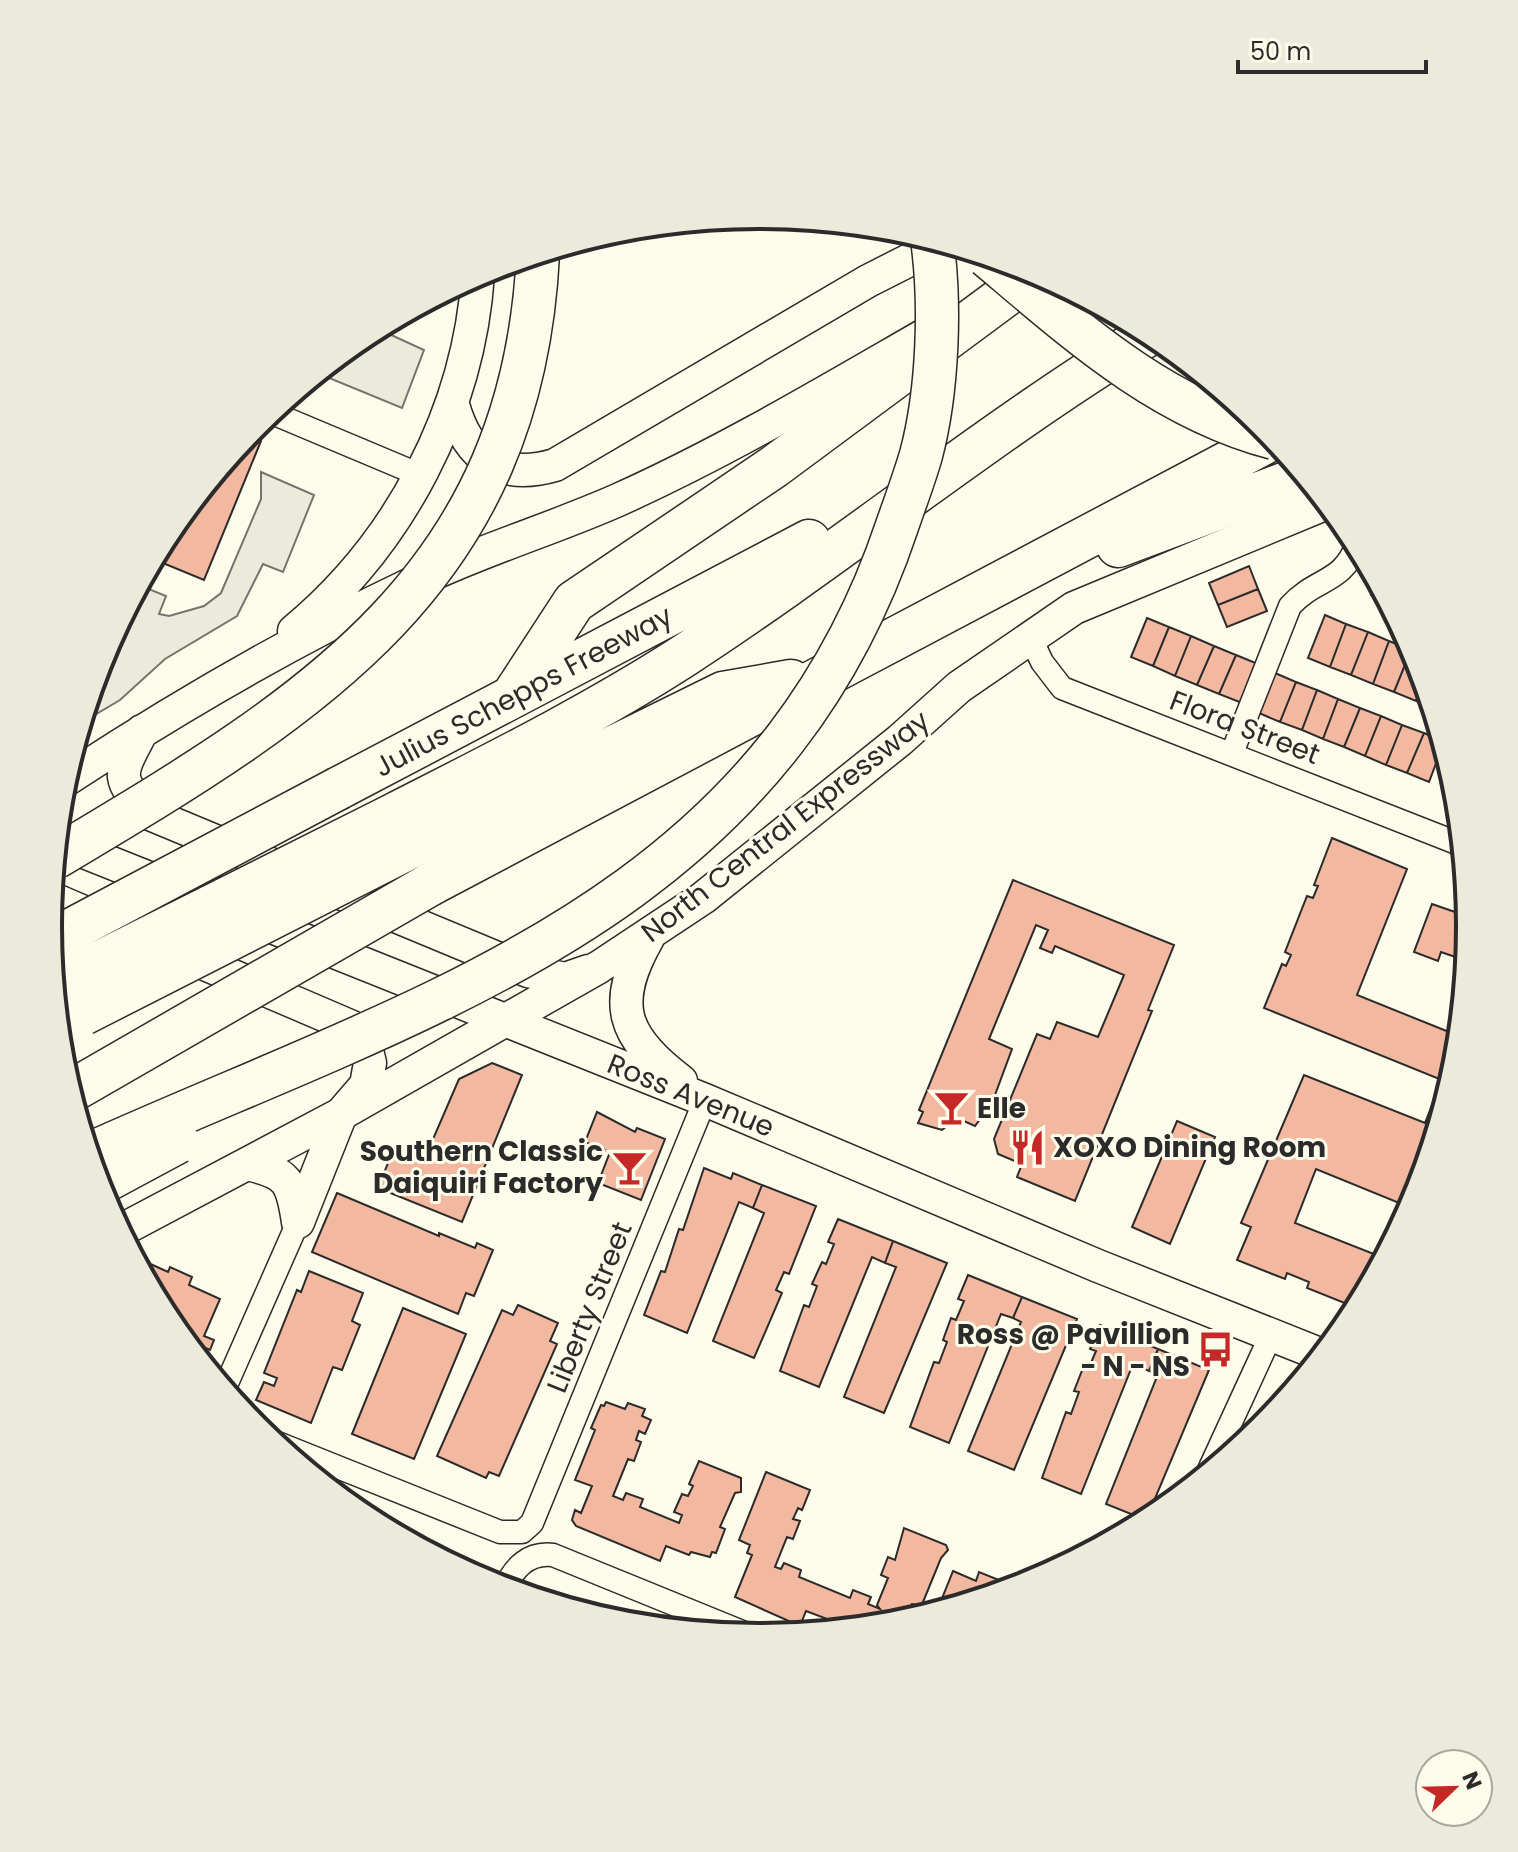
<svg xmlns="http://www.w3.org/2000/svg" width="1518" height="1852" font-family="Poppins,sans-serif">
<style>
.parking{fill:#eceadb;stroke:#74746e;stroke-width:2}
.building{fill:#f2b8a0;stroke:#2b2b2b;stroke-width:2}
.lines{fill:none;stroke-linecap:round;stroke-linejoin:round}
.street-casing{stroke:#2b2b2b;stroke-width:25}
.secondary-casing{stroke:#2b2b2b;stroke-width:35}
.highway-casing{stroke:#2b2b2b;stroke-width:45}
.street{stroke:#fdfbea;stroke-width:22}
.secondary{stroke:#fdfbea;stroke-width:32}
.highway{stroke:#fdfbea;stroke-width:42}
.highway-bridge-casing{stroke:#2b2b2b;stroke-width:45;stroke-linecap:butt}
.highway-bridge{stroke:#fdfbea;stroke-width:42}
.labels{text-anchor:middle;stroke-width:6;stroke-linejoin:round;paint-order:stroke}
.street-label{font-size:28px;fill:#2b2b2b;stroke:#fdfbea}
.poi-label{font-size:28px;font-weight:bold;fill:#2b2b2b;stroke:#fdfbea;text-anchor:start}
.rim{fill:none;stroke:#2b2b2b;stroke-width:4}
</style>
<rect width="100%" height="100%" fill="#fdfbea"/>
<!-- parking -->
<path class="parking" d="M376,328L424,350L402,408L317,373Z
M261,472L314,495L283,572L263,564L237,616L165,659L120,700L81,723L102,653L139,585L166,596L159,614L169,616L204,606L221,593L261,499Z"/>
<!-- building -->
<path class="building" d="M247,435L261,441L204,580L153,559L168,531Z
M1249,566L1258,589L1218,605L1209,583Z
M1377,581L1388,602L1371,595Z
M1258,589L1267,611L1227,627L1218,605Z
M1325,615L1346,624L1330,667L1308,658Z
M1147,618L1169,627L1153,666L1131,657Z
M1346,624L1368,632L1351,675L1330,667Z
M1169,627L1191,636L1175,676L1153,666Z
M1368,632L1389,641L1373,684L1351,675Z
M1191,636L1214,646L1197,685L1175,676Z
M1389,641L1411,650L1394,692L1373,684Z
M1214,646L1236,655L1219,694L1197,685Z
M1411,650L1424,680L1416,701L1394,692Z
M1236,655L1258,664L1242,703L1219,694Z
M1275,673L1296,682L1280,722L1259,713Z
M1424,680L1432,707L1416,701Z
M1296,682L1317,690L1302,730L1280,722Z
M1317,690L1338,699L1323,739L1302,730Z
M1338,699L1360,708L1344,747L1323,739Z
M1360,708L1381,716L1365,756L1344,747Z
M1381,716L1402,725L1386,765L1365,756Z
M1402,725L1424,733L1407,773L1386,765Z
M1424,733L1442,741L1443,745L1429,782L1407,773Z
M1332,838L1407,869L1357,995L1459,1036L1456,1065L1447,1094L1404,1205L1316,1169L1295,1223L1384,1258L1357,1308L1307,1288L1309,1282L1287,1273L1285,1279L1237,1260L1251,1227L1241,1223L1304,1075L1425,1123L1442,1080L1264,1008L1282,964L1286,966L1291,955L1285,952L1307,896L1313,898L1318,886L1314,885Z
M1013,880L1174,945L1148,1010L1152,1011L1075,1201L1017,1177L1022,1164L998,1154L994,1139L1037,1034L1050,1039L1057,1022L1098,1037L1124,975L1055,946L1052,953L1040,948L1048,930L1036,925L989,1039L1012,1049L992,1103L975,1126L957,1118L942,1130L918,1123L923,1112L919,1110Z
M1432,904L1455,912L1457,908L1469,912L1467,961L1441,952L1438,961L1414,952Z
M492,1063L522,1075L462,1222L378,1188L394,1148L424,1160L459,1079Z
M1447,1094L1416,1199L1393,1241L1390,1239Z
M597,1112L635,1132L637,1128L665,1139L641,1200L598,1183L610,1152L585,1142Z
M1177,1121L1215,1137L1170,1244L1132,1227Z
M704,1168L731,1179L733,1173L762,1185L753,1208L739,1202L687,1333L644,1315L661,1271L665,1272L679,1229L683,1230Z
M762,1185L816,1206L789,1274L784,1272L776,1290L782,1293L754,1358L713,1341L764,1213L753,1208Z
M337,1193L439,1236V1233L475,1248L477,1243L493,1250L474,1296L466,1293L458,1314L312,1252Z
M838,1219L893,1241L885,1263L872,1257L819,1387L780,1371L804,1305L809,1307L817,1286L812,1284L822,1262L826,1264L834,1244L828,1242Z
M893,1241L947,1263L884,1413L844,1397L896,1267L885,1263Z
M133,1256L168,1272L170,1267L192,1277L189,1285L220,1299L204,1336L214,1340L210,1350L201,1346L197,1356L168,1321Z
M309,1271L363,1293L352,1321L360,1325L342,1370L333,1367L311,1423L256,1400L264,1382L274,1386L277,1378L264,1373L297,1290L301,1292Z
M968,1275L1022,1297L1013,1318L1001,1314L949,1443L910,1427L934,1362L939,1363L947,1342L943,1340L951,1318L956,1320L964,1301L958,1299Z
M1022,1297L1077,1319L1014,1470L968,1451L1021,1322L1013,1318Z
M518,1305L558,1323L550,1341L557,1344L499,1476L489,1472L486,1478L437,1456L502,1310L513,1315Z
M403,1308L466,1334L414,1459L352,1434Z
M1100,1325L1158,1349L1149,1371L1133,1364L1081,1494L1042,1478L1066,1412L1071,1414L1079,1392L1074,1391L1083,1368L1088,1370L1096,1351L1090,1349Z
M1158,1349L1209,1370L1146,1520L1106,1504L1158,1374L1149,1371Z
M1270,1399L1282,1404L1257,1433Z
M606,1402L625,1409L628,1403L645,1409L642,1416L651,1420L645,1434L639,1431L636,1440L641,1442L634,1461L628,1459L613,1496L623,1500L626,1493L643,1499L640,1507L679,1523L682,1515L674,1512L682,1494L688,1496L693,1486L689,1484L699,1461L741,1478V1492L735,1493L720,1527L725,1529L716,1553L712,1552L710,1557L691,1552L689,1555L666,1546L660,1561L576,1526L572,1520L575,1510L581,1513L592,1486L575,1480L595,1430L591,1428L601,1405L604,1406Z
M766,1472L810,1490L802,1510L798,1508L793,1519L800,1521L793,1539L787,1537L775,1567L781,1569L784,1563L801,1570L799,1577L850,1598L853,1590L871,1597L868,1604L880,1609L877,1605L888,1578L881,1575L888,1557L895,1560L904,1528L946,1545L948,1550L941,1558L921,1607L912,1604L906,1621L901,1619L897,1623L826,1630L830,1620L806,1611L800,1626L735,1597L752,1555L747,1553L750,1545L739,1540Z
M953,1571L976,1581L979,1572L999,1580L996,1587L1002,1590L937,1611Z
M546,1593L569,1603L567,1607L543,1600Z"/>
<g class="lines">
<defs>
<path id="street" d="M270,412L420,475
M1030,636L1042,662L1062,688L1462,845
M1232,753L1290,606C1316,577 1343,584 1357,544
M224,1390L298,1222
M270,1440L500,1532H522L532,1523L705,1100
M1208,1472L1271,1335
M505,1588C514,1567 529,1552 553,1555L752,1636"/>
<path id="secondary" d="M453,405C468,458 501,481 555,465L868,281L943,243
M294,631C400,543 469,411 478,274
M142,731C119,775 114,777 150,814L528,971L565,979L588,971
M63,782C174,709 291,641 411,584C478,551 550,530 618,500C725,452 827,391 928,333
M59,842L705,1100L1098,1266L1322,1355
M51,898L352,1027L365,1042L370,1063L366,1085L341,1114L298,1222
M648,938C611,1003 621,1036 681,1081
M247,1164C288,1173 292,1181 298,1222
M120,1231L341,1114L599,967L703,898L900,740L959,687L1074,608L1327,503"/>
<path id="highway" d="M1118,546L1305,476
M514,694L574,602L775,466L1037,272
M339,788L809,541
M395,814C493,764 590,716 682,657C842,553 988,432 1151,333
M413,846L723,693L791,681
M431,884L1274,438"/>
</defs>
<!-- street casing -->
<use href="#street" class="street-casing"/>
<!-- secondary casing -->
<use href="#secondary" class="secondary-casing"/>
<!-- highway casing -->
<use href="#highway" class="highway-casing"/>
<!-- street -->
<use href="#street" class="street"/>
<!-- secondary -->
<use href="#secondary" class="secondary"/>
<!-- highway -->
<use href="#highway" class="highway"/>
<defs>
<path id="highway-bridge" d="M987,256C1075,330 1160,408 1274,438
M55,858C308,707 522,582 538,254
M50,941L339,788
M66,979L395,814
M83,1014L413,846
M70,1092L431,884
M89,1154C422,1004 768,912 897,526C905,503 914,479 921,455C938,391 941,304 932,239
M98,1185L178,1142"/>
</defs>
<!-- highway-bridge casing -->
<use href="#highway-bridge" class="highway-bridge-casing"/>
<!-- highway-bridge -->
<use href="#highway-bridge" class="highway-bridge"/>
</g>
<!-- icons -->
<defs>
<symbol id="bar-bare" viewBox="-9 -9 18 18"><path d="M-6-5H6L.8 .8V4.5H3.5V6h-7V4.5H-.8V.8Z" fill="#c62828" stroke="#fdfbea" stroke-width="2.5" paint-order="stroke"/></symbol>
<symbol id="restaurant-bare" viewBox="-9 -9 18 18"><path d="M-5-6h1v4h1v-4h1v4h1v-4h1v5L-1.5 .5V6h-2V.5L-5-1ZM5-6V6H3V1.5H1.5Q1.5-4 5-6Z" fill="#c62828" stroke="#fdfbea" stroke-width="2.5" paint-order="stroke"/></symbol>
<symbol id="bus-bare" viewBox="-9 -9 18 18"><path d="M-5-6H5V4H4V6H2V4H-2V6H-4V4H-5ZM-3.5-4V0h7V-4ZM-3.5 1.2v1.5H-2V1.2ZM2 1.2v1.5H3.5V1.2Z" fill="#c62828" stroke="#fdfbea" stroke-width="2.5" paint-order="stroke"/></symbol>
</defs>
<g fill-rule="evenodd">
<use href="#bar-bare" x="926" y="1082" width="51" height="51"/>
<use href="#restaurant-bare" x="1002" y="1122" width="51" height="51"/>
<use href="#bar-bare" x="604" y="1142" width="51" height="51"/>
<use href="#bus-bare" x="1190" y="1324" width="51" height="51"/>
</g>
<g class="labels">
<!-- street labels -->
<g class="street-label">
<text transform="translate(523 691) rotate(-28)" y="10">Julius Schepps Freeway</text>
<text transform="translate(1245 727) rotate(21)" y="10">Flora Street</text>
<text transform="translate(785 826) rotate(-38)" y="10">North Central Expressway</text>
<text transform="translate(691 1095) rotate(22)" y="10">Ross Avenue</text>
<text transform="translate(589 1307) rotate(-68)" y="10">Liberty Street</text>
</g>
<!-- poi labels -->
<g class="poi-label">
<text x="977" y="1118">Elle</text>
<text x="1053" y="1157">XOXO Dining Room</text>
<text x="603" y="1161" text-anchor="end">Southern Classic<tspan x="603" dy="32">Daiquiri Factory</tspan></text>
<text x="1190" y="1344" text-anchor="end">Ross @ Pavillion<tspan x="1190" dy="32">- N - NS</tspan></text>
</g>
</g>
<!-- crop -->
<path d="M0 0H1518V1852H0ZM62 926a697 697 0 1 1 1394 0a697 697 0 1 1-1394 0Z" fill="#eceadb" fill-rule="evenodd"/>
<path class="rim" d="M62 926a697 697 0 1 1 1394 0a697 697 0 1 1-1394 0Z"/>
<!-- north arrow -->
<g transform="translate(1454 1788) rotate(67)"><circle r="38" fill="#fdfbea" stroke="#a9a89e" stroke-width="2"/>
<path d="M0-6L14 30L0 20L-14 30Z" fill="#c62828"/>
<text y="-12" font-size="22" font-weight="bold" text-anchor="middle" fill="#2b2b2b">N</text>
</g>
<!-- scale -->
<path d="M1238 60v12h188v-12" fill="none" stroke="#2b2b2b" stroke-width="4"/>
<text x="1250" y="60" font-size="24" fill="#2b2b2b" stroke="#fdfbea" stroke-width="6" paint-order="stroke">50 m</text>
</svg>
